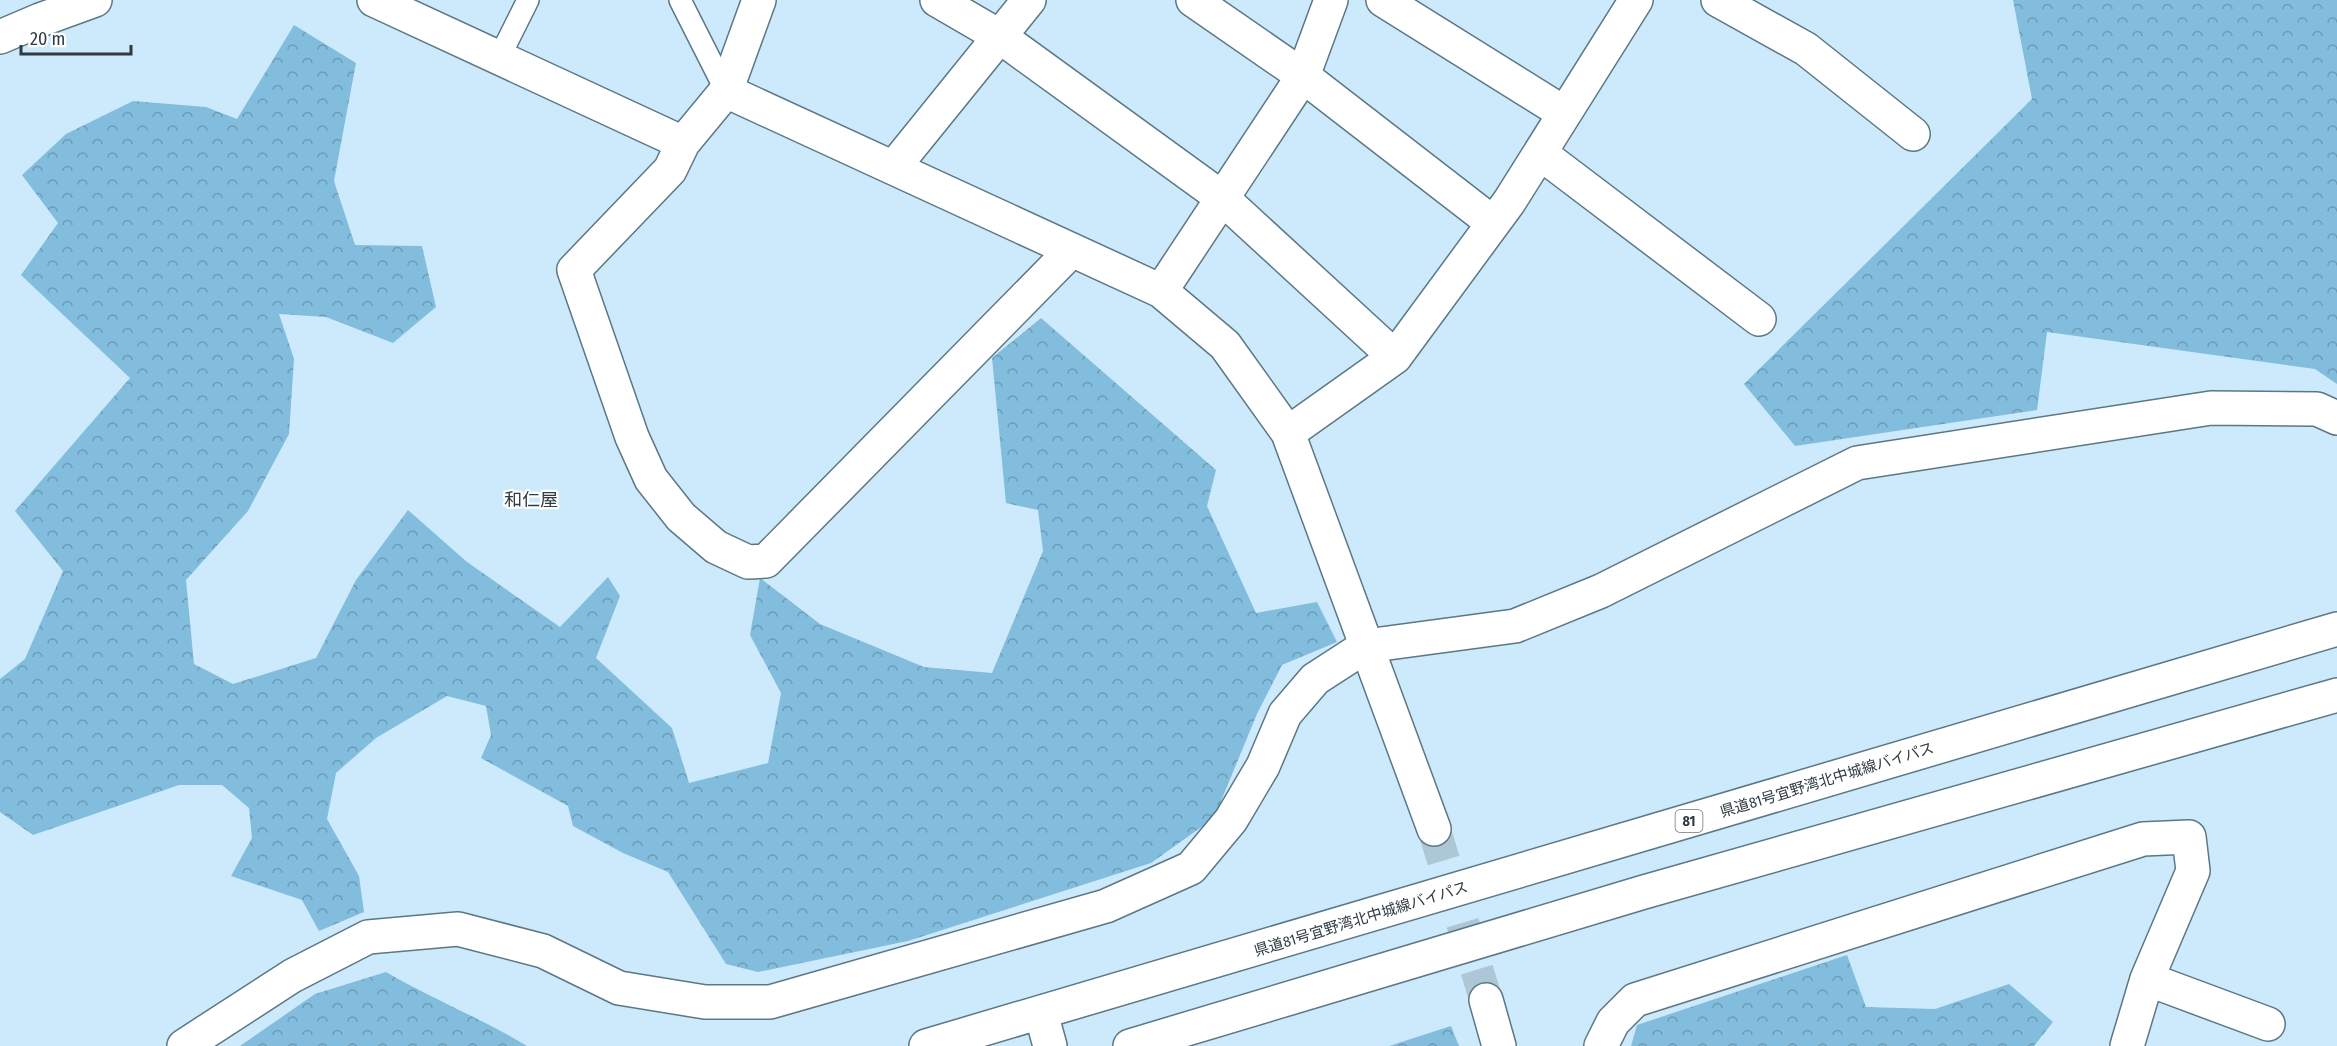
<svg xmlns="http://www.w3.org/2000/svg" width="2337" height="1046" font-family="'Fira Sans Condensed','Noto Sans JP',sans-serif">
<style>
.forest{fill:url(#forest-crowns)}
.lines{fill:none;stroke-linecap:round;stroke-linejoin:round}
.street-tunnel{stroke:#adc7d6;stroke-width:33;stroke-dasharray:33 16;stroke-linecap:butt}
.lane-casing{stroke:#5c7785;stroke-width:24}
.street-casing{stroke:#5c7785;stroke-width:36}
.primary-casing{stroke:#5c7785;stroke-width:36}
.lane{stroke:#fff;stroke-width:21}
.street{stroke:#fff;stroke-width:33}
.primary{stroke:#fff;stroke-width:33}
.labels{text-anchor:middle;stroke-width:4.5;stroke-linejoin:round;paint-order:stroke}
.shield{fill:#fff;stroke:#6d767a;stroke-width:1.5}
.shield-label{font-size:14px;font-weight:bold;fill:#2f3b41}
.street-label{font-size:15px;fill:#2f3b41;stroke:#fff}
.quarter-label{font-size:18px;fill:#2f3b41;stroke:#fff}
</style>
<defs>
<pattern id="forest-crowns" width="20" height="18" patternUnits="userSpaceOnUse" patternTransform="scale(1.5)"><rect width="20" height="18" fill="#82bddd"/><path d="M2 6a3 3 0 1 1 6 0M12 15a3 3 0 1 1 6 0" fill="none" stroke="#6b9bb5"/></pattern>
</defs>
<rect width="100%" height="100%" fill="#cceafb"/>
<!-- forest -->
<path class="forest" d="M2013,0H2337V384L2315,369L2047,332L2037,410L1795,446L1744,384L2032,99Z
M294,25L356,63L334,181L355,245L422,246L436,307L393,343L326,317L279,314L294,359L289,434L248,511L186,580L194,664L233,684L316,658L356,580L408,510L467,562L560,627L608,577L620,596L596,658L672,728L689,783L768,763L781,693L750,635L760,578L820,624L924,667L992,673L1043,551L1038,510L1006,503L992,358L1041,318L1216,470L1207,506L1256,613L1317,602L1337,642L1282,665L1257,714L1214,818L1151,863L908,941L758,972L726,964L668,872L623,853L573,826L568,806L481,758L491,735L486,706L447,696L376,738L336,773L327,819L359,876L364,912L319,931L302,900L231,876L252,838L249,808L222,785H179L33,835L0,812V679L25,659L63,571L15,511L130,378L21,275L58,223L22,175L66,134L133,101L206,107L237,119Z
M1847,955L1866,1007L1935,1009L2009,984L2053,1022L2034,1046H1631L1637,1025Z
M386,972C432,999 481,1018 527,1046H240L315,994Z
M1451,1026L1459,1046H1389Z"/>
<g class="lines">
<!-- street-tunnel -->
<path class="street-tunnel" d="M1434,829L1486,1000"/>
<defs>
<path id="lane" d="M680,0L726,91
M499,58L528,0"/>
<path id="street" d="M374,0L683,143L726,91
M759,0L726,91L1161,291L1225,345L1288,433L1434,829
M937,0L999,36L1221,197L1395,357
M1193,0L1303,76L1493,223
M1383,0L1564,113
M1718,0L1806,49L1913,134
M0,37L40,20L95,0
M683,143L670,170L574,270L632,437L651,479L681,517L716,547L748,562L766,561L1071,251
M1540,153L1759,319
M894,167L1029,0
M1161,291L1303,76L1331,0
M1288,433L1395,357L1509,202L1636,0
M2147,979L2268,1024
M1486,1000L1499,1046
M184,1046L292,976L368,937L458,929L543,951L619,988L705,1002H770L1106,906L1191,868L1231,820L1263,766L1285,714L1315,679L1366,646L1515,626L1601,591L1857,463L2211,408L2317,409L2337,418
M1601,1046L1613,1022L1635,1000L2143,839L2189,837L2193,871L2147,979L2127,1046"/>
<path id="primary" d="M1041,1013L1050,1046
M926,1046L2337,629
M1130,1046L1644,892L2337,695"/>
</defs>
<!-- lane casing -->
<use href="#lane" class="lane-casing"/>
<!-- street casing -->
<use href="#street" class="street-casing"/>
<!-- primary casing -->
<use href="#primary" class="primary-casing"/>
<!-- lane -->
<use href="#lane" class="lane"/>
<!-- street -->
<use href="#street" class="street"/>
<!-- primary -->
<use href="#primary" class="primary"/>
</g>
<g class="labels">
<!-- shield labels -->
<rect class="shield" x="1675.5" y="810" width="27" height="22" rx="4.5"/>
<g class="shield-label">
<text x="1689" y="826">81</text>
</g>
<!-- street labels -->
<g class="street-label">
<text transform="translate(1827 780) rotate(-17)" y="5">県道81号宜野湾北中城線バイパス</text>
<text transform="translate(1361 919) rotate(-17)" y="5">県道81号宜野湾北中城線バイパス</text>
</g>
<!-- quarter labels -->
<g class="quarter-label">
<text x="531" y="506">和仁屋</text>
</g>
</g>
<!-- scale -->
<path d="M21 45v9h110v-9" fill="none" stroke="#2f3b41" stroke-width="3"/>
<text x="30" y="45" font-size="18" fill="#2f3b41" stroke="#ffffff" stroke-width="4.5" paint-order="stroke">20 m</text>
</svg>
